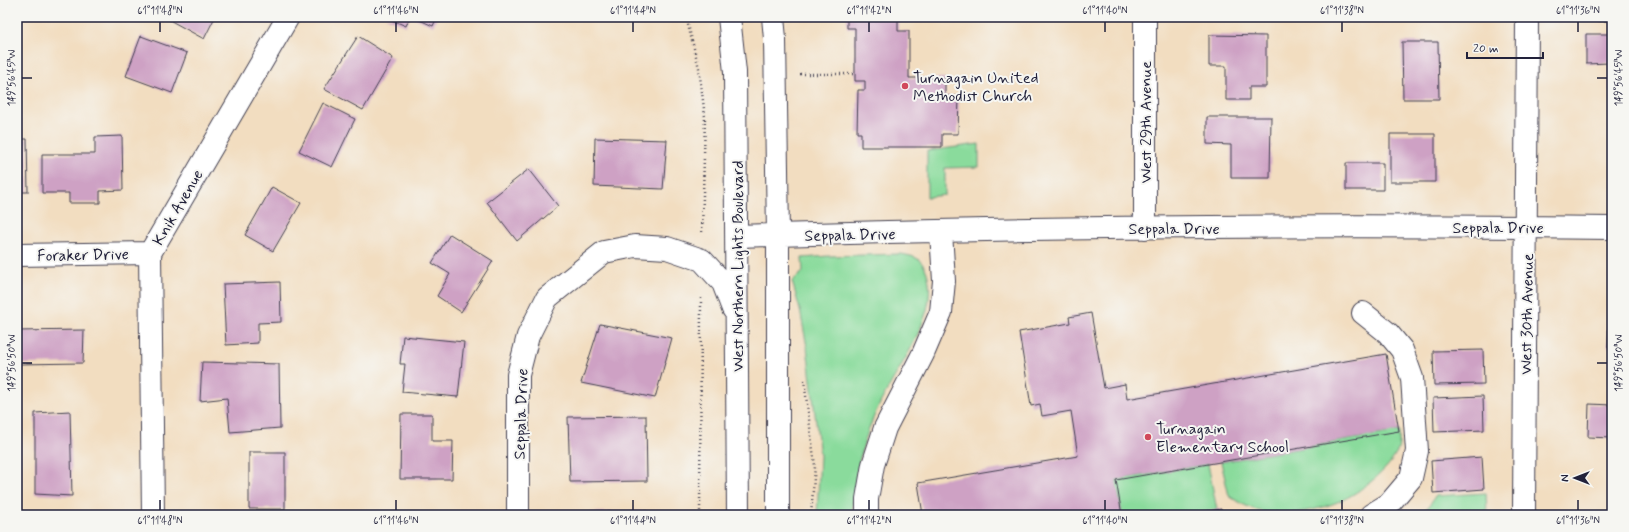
<svg xmlns="http://www.w3.org/2000/svg" width="1629" height="532" font-family="Mynerve,sans-serif">
<style>
.green{fill:#8adb9c;stroke:#567e6c}
.building{fill:#cea1c4}
.lines{fill:none;stroke-linecap:round;stroke-linejoin:round}
.minor-casing{stroke:#413e4f;stroke-width:24}
.path{stroke:#413e4f;stroke-width:2.5;stroke-dasharray:1 3;stroke-linecap:butt}
.minor{stroke:#fff;stroke-width:22}
.ticks{fill:none;stroke:#22223b;stroke-width:1.5}
.poi-dot{fill:#d1495b;stroke:#f6f6f2;stroke-width:1.5}
.labels{text-anchor:middle;stroke-width:4;stroke-linejoin:round;paint-order:stroke}
.poi-label{font-size:16px;fill:#22223b;stroke:#f6f6f2;text-anchor:start}
.street-label{font-size:16px;fill:#22223b;stroke:#f6f6f2}
.neatline{fill:none;stroke:#22223b;stroke-width:1.5}
.ticks-label{font-size:10px;text-anchor:middle;fill:#22223b}
</style>
<rect width="100%" height="100%" fill="#f6f6f2"/>
<filter id="ink" filterUnits="userSpaceOnUse"><feTurbulence type="fractalNoise" baseFrequency=".025" numOctaves="2"/><feDisplacementMap in="SourceGraphic" scale="8" xChannelSelector="R" yChannelSelector="G"/><feConvolveMatrix kernelMatrix="1 2 1 2 8 2 1 2 1" color-interpolation-filters="sRGB"/></filter>
<filter id="wash" filterUnits="userSpaceOnUse"><feTurbulence type="fractalNoise" baseFrequency=".012" numOctaves="4" result="noise"/><feDisplacementMap in="SourceGraphic" scale="16" xChannelSelector="R" yChannelSelector="G"/><feGaussianBlur stdDeviation="0.9" result="paint"/><feColorMatrix in="noise" values="0 0 0 0 0 0 0 0 0 0 0 0 0 0 0 0 0 1.4 0 .05"/><feComposite in="paint" operator="in"/></filter>
<g filter="url(#wash)">
<rect width="100%" height="100%" fill="#f2ddc0"/>
<!-- green -->
<path class="green" d="M979,144V167L945,168V195L927,197V151Z
M901,254C906,255 914,256 918,259C932,270 931,297 926,313C915,349 890,380 875,414C860,449 854,477 852,515H817L820,456L807,347L800,310L792,281L803,272L802,258L829,256Z
M1399,431C1399,438 1400,446 1397,452C1389,470 1358,494 1340,501C1319,510 1293,515 1271,513C1256,512 1241,504 1229,496L1221,462Z
M1208,464L1217,510L1186,515H1122L1116,480Z
M1486,493L1487,515H1419L1429,506L1435,496Z"/>
<g id="blocks">
<!-- building -->
<path class="building" d="M164,17H215L204,39Z
M385,17H410L406,26Z
M413,17H437L433,26Z
M847,17H898V31H909V78H945V96H959L958,134H942V147H861V133H857L858,90H865V81H855V28H847Z
M1583,17H1612V21H1583Z
M1586,34H1612V91H1609V63L1586,64Z
M1209,35L1266,36V87H1249V100H1226V66H1209Z
M141,36L187,53L172,93L126,76Z
M358,36L393,58L363,110L324,89Z
M1402,42H1438L1439,99H1403Z
M323,103L355,119L332,167L299,151Z
M1207,117H1271L1270,178H1231V145L1207,144Z
M1390,134H1435V182H1390Z
M122,136L123,190L100,191V203H69V193H42V154H95V137Z
M595,138L667,140L663,189L594,186Z
M17,139H27L28,192H17Z
M1346,163H1383V190H1346Z
M529,169L558,206L517,241L487,202Z
M272,187L301,203L273,251L245,235Z
M450,234L493,261L461,312L437,296L450,274L432,263Z
M280,282L281,322L258,323V343L226,345L223,284Z
M1609,297H1612V347H1608Z
M1091,313L1104,388L1125,384L1127,399L1386,354L1399,431L1116,480L1122,515H923L918,483L1078,456L1071,411L1042,416L1040,404L1031,406L1019,332L1070,323L1069,317Z
M600,324L672,338L655,398L581,383Z
M84,330L83,363L18,364L17,331Z
M403,336L464,342L458,397L402,392L405,364H400Z
M1483,350L1484,384L1434,385L1433,351Z
M202,362L279,364L280,428L230,432L227,398L200,401Z
M1483,396L1484,430L1434,432L1433,398Z
M1589,404L1612,405V438L1588,437Z
M70,411L72,496L35,494V413Z
M401,414H432V441H453L452,479H400Z
M646,416L647,481L570,482L568,417Z
M249,452H285V509H249Z
M1482,457L1484,489L1433,493L1431,461Z
M1221,509L1222,515H1191V514Z
M647,511V515H572V513Z"/>
</g>
</g>
<g filter="url(#ink)">
<use href="#blocks" fill-opacity="0" stroke="#413e4f" stroke-width="1"/>
<g class="lines">
<defs>
<path id="minor" d="M729,17L735,72L738,515
M773,17L775,39L778,235V515
M1145,17V228
M737,236C1028,227 1320,224 1612,228
M17,255L150,253
M1363,313L1388,333L1402,350L1412,378L1417,451L1411,478L1389,504L1371,515
M153,515L150,253L288,17
M518,515V375L528,336L547,298L604,252L635,246L667,248L702,260L723,283L733,309
M867,515V499L873,465L885,428L923,354L941,312L944,281L941,232
M1524,515L1527,17"/>
</defs>
<!-- minor casing -->
<use href="#minor" class="minor-casing"/>
<!-- path -->
<path class="path" d="M686,17L699,68L705,117L702,234
M800,74H855
M804,380L815,466L811,515
M700,515L701,297"/>
<!-- minor -->
<use href="#minor" class="minor"/>
</g>
</g>
<!-- ticks -->
<path class="ticks" d="M160,22V32M396,22V32M633,22V32M869,22V32M1105,22V32M1342,22V32M1578,22V32M22,78H32M1597,78H1607M22,363H32M1597,363H1607M160,500V510M396,500V510M633,500V510M869,500V510M1105,500V510M1342,500V510M1578,500V510"/>
<!-- markers -->
<g class="poi-dot">
<circle cx="905" cy="86" r="4"/>
<circle cx="1148" cy="437" r="4"/>
</g>
<g class="labels">
<!-- poi labels -->
<g class="poi-label">
<text x="913" y="83">Turnagain United<tspan x="913" dy="18">Methodist Church</tspan></text>
<text x="1156" y="434">Turnagain<tspan x="1156" dy="18">Elementary School</tspan></text>
</g>
<!-- street labels -->
<g class="street-label">
<text transform="translate(1145 122) rotate(-90)" y="6">West 29th Avenue</text>
<text transform="translate(177 207) rotate(-60)" y="6">Knik Avenue</text>
<text x="1498" y="233">Seppala Drive</text>
<text x="1174" y="234">Seppala Drive</text>
<text transform="translate(850 234) rotate(-1)" y="6">Seppala Drive</text>
<text transform="translate(83 254) rotate(-1)" y="6">Foraker Drive</text>
<text transform="translate(737 266) rotate(-90)" y="6">West Northern Lights Boulevard</text>
<text transform="translate(1526 314) rotate(-89)" y="6">West 30th Avenue</text>
<text transform="translate(520 414) rotate(-88)" y="6">Seppala Drive</text>
</g>
</g>
<!-- margin -->
<rect width="1629" height="532" fill="none" stroke="#f6f6f2" stroke-width="44"/>
<!-- north arrow -->
<g transform="translate(1575 478) rotate(270)" stroke="#f6f6f2" stroke-width="3" paint-order="stroke">
<path d="M0-3L7 15L0 10L-7 15Z" fill="#22223b"/>
<text y="-6" font-size="11" font-weight="bold" text-anchor="middle" fill="#22223b">N</text>
</g>
<!-- scale -->
<path d="M1467 52v6h76v-6" fill="none" stroke="#22223b" stroke-width="2"/>
<text x="1473" y="52" font-size="12" fill="#22223b" stroke="#f6f6f2" stroke-width="3" paint-order="stroke">20 m</text>
<rect x="22" y="22" width="1585" height="488" class="neatline"/>
<g class="ticks-label">
<text x="160" y="14">61°11'48"N</text>
<text x="396" y="14">61°11'46"N</text>
<text x="633" y="14">61°11'44"N</text>
<text x="869" y="14">61°11'42"N</text>
<text x="1105" y="14">61°11'40"N</text>
<text x="1342" y="14">61°11'38"N</text>
<text x="1578" y="14">61°11'36"N</text>
<text transform="translate(1618 78) rotate(-90)" y="4">149°56'45"W</text>
<text transform="translate(11 78) rotate(-90)" y="4">149°56'45"W</text>
<text transform="translate(1618 363) rotate(-90)" y="4">149°56'50"W</text>
<text transform="translate(11 363) rotate(-90)" y="4">149°56'50"W</text>
<text x="160" y="524">61°11'48"N</text>
<text x="396" y="524">61°11'46"N</text>
<text x="633" y="524">61°11'44"N</text>
<text x="869" y="524">61°11'42"N</text>
<text x="1105" y="524">61°11'40"N</text>
<text x="1342" y="524">61°11'38"N</text>
<text x="1578" y="524">61°11'36"N</text>
</g>
</svg>
